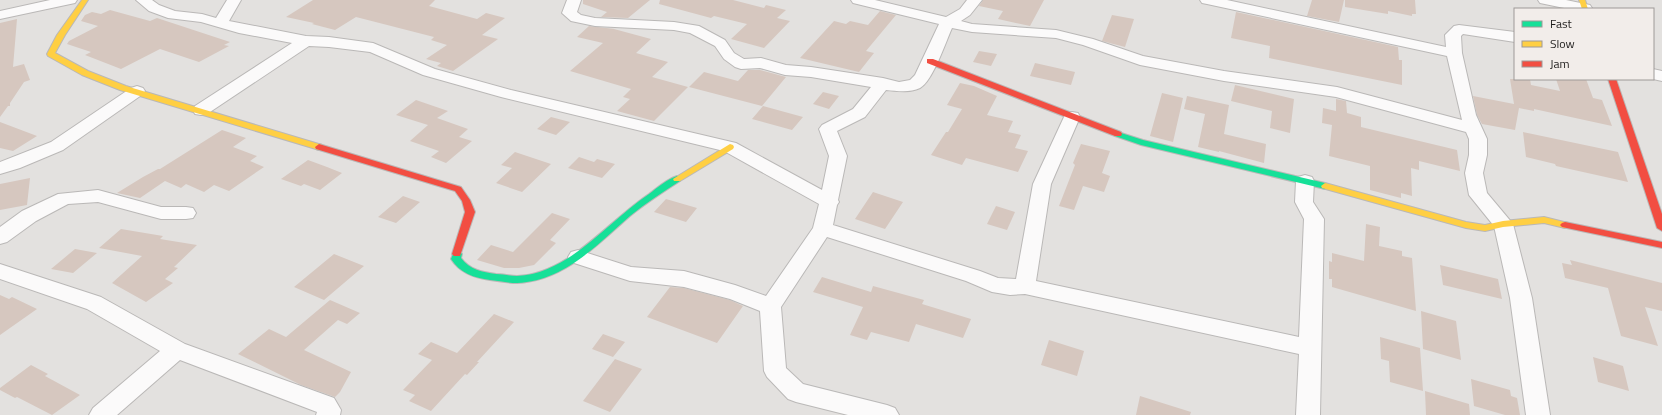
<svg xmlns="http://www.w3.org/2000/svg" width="1662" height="415" font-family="'Titillium Web',sans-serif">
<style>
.building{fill:#d6c7bf}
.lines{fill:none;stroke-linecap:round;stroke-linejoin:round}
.street-casing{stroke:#bab8b7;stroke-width:2}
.fast-casing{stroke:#bab8b7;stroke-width:2}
.slow-casing{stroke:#bab8b7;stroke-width:2}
.jam-casing{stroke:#bab8b7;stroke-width:2}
.street{fill:#fbfafa;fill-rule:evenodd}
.fast{fill:#16e098;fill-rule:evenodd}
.slow{fill:#ffcf43;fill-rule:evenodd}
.jam{fill:#f24e42;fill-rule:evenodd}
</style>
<rect width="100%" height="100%" fill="#e3e1df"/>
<!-- building -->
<path class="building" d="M313,0H435L429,6L477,19L486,13L505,18L482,35L498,39L453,71L437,66L441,63L426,59L447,45L431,40L434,37L356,17L335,30L312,24L314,23L286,17Z
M583,0H650L628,18L601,17L607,12L583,4Z
M660,0H733L764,8L766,5L786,10L777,18L790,21L764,48L731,39L747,24L714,16L711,18L659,4Z
M983,0H1044L1030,26L998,19L1003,11L979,6Z
M1312,0H1344L1339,22L1307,16Z
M1345,0H1415L1416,14H1412V16L1388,11V14L1345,7Z
M110,10L150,21L157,18L230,42L224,45L229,46L199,62L160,49L121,69L85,55L91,52L67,44L69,41L98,26L81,21L85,15L92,12L101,14Z
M880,11L896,15L866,51L874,53L859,72L800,58L834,21L846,24L850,21L868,25Z
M1236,12L1398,47L1399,60H1402V85L1269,58L1270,46L1231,38Z
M1112,15L1134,19L1125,47L1102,41Z
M17,19L13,67L24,64L30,80L24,82L10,103V106H8L0,117V23Z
M589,26L615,29H614L651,39L636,53L668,62L652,77L688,87L654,121L617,111L630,99L623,97L631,89L570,71L603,43L577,37Z
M979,51L997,54L991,66L973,62Z
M1035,63L1075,72L1071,85L1030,76Z
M748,70H760L786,77L762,106L689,87L704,72L738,81Z
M1510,79H1530L1531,85L1560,91L1556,79H1586L1593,98L1602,100L1612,126L1534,109V111L1519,108L1515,130L1482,124L1477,115L1473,96L1514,104Z
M960,83L974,86L997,96L987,115L1013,121L1008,132L1021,135L1015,148L1028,151L1018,172L966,158L962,165L931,155L946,132H948L962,109L947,105Z
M1235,85L1294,99L1290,133L1270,128L1272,111L1231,101Z
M823,92L839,96L829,109L813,104Z
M1162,93L1183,98L1173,142L1150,136Z
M1187,96L1229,105L1224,134L1266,144L1264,163L1219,151V152L1198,147L1205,114L1184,109Z
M1336,99L1346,101L1347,113L1361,117V127L1457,150L1460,171L1419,161V170L1411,168L1412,196L1401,193V198L1370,190V166L1329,156L1332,125L1322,123L1323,108L1336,111Z
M416,100L448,111L437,118L468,129L459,137L472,141L446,163L431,157L439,151L410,141L428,125L396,115Z
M763,106L803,117L792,130L752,119Z
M551,117L570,122L556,135L537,129Z
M0,122L37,136L13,151L0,148Z
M222,130L246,138L233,147L257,156L250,161L264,167L229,191L214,185L204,192L186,184L181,188L165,181L140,198L117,193L143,177L158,169H160Z
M1523,132L1618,152L1628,182L1556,166L1555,164L1526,157Z
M1081,144L1110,151L1102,173L1110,176L1104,192L1083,186L1074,210L1059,206L1075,165L1073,163Z
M515,152L551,164L522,192L496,183L512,168L501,165Z
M579,157L594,162L597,159L615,164L602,178L568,168Z
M308,160L327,167L342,173L320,190L304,184L301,186L281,179Z
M30,178L27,205L0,210V184Z
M873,192L903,202L885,229L855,219Z
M403,196L420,202L396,223L378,217Z
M666,199L697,208L686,222L654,212Z
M996,206L1015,212L1007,230L987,224Z
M552,213L570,219L550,240L556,243L534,265L519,268H504L477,260L491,245L513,252Z
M1366,224L1380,227L1379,246L1402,251V256L1412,258L1416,311L1332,287V279H1329V261L1332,262V253L1364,261Z
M121,229L163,236L160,239L197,245L174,267L178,268L165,279L173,283L146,302L112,283L142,256L99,248Z
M75,249L97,253L73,273L51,269Z
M334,254L364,266L324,300L294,287Z
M1570,260L1662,283V311L1645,307L1658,346L1621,336L1608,288L1565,278L1562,263L1572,265Z
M1440,265L1498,279L1502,299L1443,285Z
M822,277L871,292L873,286L924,300L922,304L971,319L963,338L916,324L909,342L871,332L867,340L850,335L863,307L813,292Z
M670,287L684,288L730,300L743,306L717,343L647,317Z
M0,295L9,299L12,297L37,309L0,335Z
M330,300L360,313L347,324L338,320L304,350L351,372L340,392L335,397L301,385L238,354L269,329L286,337Z
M1421,311L1456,321L1461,360L1423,349Z
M494,314L514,322L477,362H479L467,375L465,374L431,411L409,401L415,395L403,390L432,360L418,354L431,342L457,353Z
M603,334L625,342L613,357L592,349Z
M1380,337L1420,348L1423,391L1390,382L1389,361L1381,359Z
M1049,340L1084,351L1077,376L1041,365Z
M1593,357L1623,366L1629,391L1598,382Z
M615,359L642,369L610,412L583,401Z
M31,365L48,374L45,376L80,395L52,415L17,397L15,398L0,390V388Z
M1471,379L1510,390L1511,396L1517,398L1520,415H1505L1474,406Z
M1425,391L1469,404L1470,415H1426Z
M1140,396L1191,412L1190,415H1136Z"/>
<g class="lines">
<defs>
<path id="street" d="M50,0H77L75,3L0,19V11Z
M136,0H152L159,5L175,11L202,14L216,18L227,0H241L229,21L306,36L329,37L373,43L435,69L511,90L736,143L822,190L829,156L819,129L822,125L853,109L871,87L811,77L785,75L760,68L741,69L735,67L724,59L715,46L690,33L674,30L595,26L571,21L562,13L567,0H581L577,12L581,15L595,18L674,22L699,26L725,40L734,53L744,59L761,58L786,65L811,67L883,78L899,82L910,80L915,75L939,24L853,3L851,0H875L946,17L960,9L967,0H982L970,15L961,21L972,24L1056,30L1093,39L1143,56L1224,71L1337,87L1462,120L1447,56L1207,4L1202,3L1200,0H1227L1446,47L1445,35L1454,26L1459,25L1515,32V42L1463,34L1461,36L1462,53L1476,115L1487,139V155L1483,173L1487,193L1513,224L1532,298L1550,415H1526L1510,298L1494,226L1469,195L1465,173L1469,155V139L1466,132L1336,97L1224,81L1140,65L1083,45L1056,38L972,32L952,28C946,41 933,81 920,88C910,93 897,91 886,90L865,117L837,131L847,156L838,200L839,202L837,205L833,225L980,271L998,278L1016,279L1033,184L1064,117L1066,113L1072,112L1078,113L1080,117L1051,184L1036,281L1299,337L1304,219L1295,202L1296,181L1298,177L1305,175L1312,177L1314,181L1313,202L1324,219L1320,415H1296L1299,354L1025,294L1010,295L992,292L966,281L827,237L781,307L786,368L803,384L887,405L895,408L899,415H848L796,402L788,399L767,377L764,371L760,311L730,299L684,287L630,281L571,262L568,257L571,252L578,250L631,267L684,271L735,285L766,296L813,228L819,204L724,151L501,97L423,75L370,52L329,47L309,46L207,114L201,115L195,114L193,110L195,106L292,43L239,33L201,22L168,18L149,11Z
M1538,0H1566L1590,5L1592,8L1569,9L1540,3Z
M1653,69L1662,71V81L1653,79Z
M137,86L143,88L145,91L143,94L63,150L20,168L0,174V162L51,142L131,88Z
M98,190L161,207H186L193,208L196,213L193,218L186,219H161L98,202L68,204L36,221L7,242L0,244V227L22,211L58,194Z
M0,264L101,297L185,344L334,398L341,410L340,415H316L317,412L180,360L117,415H89L93,408L160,351L87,309L0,279Z"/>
<path id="fast" d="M1115,132H1118L1143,140L1325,183L1329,186L1325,189L1141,145L1115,136L1114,134Z
M677,176L680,177L681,179L680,181C663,192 646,203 630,216C597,245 564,281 517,283C508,283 499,281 490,280C474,278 460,273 451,259L454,252H460L462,254L461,258C470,270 482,272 496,274C503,274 510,276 517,276C569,274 608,221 649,194C657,188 667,179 677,176Z"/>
<path id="slow" d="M82,0H88L65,35L55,53L88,71L126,86L322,145L323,147L319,150L316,149L120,90L82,75L48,56L47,54L57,35Z
M1579,0H1585L1588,9H1582Z
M730,144L733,145L734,147L733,149L680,181H674L673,179Z
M1325,183L1466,222L1485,225L1503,221L1544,217L1568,223L1570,225L1565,228L1544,223L1503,227L1485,231L1466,228L1322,188L1321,186Z"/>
<path id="jam" d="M927,59H933L1121,132L1122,134L1121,136H1115L927,63Z
M1608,79H1616L1662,214V231L1657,228Z
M319,144L461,187L470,200L475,212L460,256H454L452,254L465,212L462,201L455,191L316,149L315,147Z
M1565,222L1662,242V248L1562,227L1560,225L1562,223Z"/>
</defs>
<!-- street casing -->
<use href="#street" class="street-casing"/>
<!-- fast casing -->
<use href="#fast" class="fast-casing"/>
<!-- slow casing -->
<use href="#slow" class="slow-casing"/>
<!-- jam casing -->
<use href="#jam" class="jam-casing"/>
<!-- street -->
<use href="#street" class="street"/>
<!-- fast -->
<use href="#fast" class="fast"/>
<!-- slow -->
<use href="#slow" class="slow"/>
<!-- jam -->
<use href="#jam" class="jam"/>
</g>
<!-- legend -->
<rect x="1514" y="8" width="140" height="72" fill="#f2edea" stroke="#9e9a98"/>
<rect x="1522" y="21" width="20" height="6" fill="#16e098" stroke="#9e9a98"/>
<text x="1550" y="28" font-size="12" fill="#1f1d1c">Fast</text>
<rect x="1522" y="41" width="20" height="6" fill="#ffcf43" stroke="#9e9a98"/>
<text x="1550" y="48" font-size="12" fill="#1f1d1c">Slow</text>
<rect x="1522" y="61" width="20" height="6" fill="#f24e42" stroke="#9e9a98"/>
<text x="1550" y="68" font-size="12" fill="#1f1d1c">Jam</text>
</svg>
